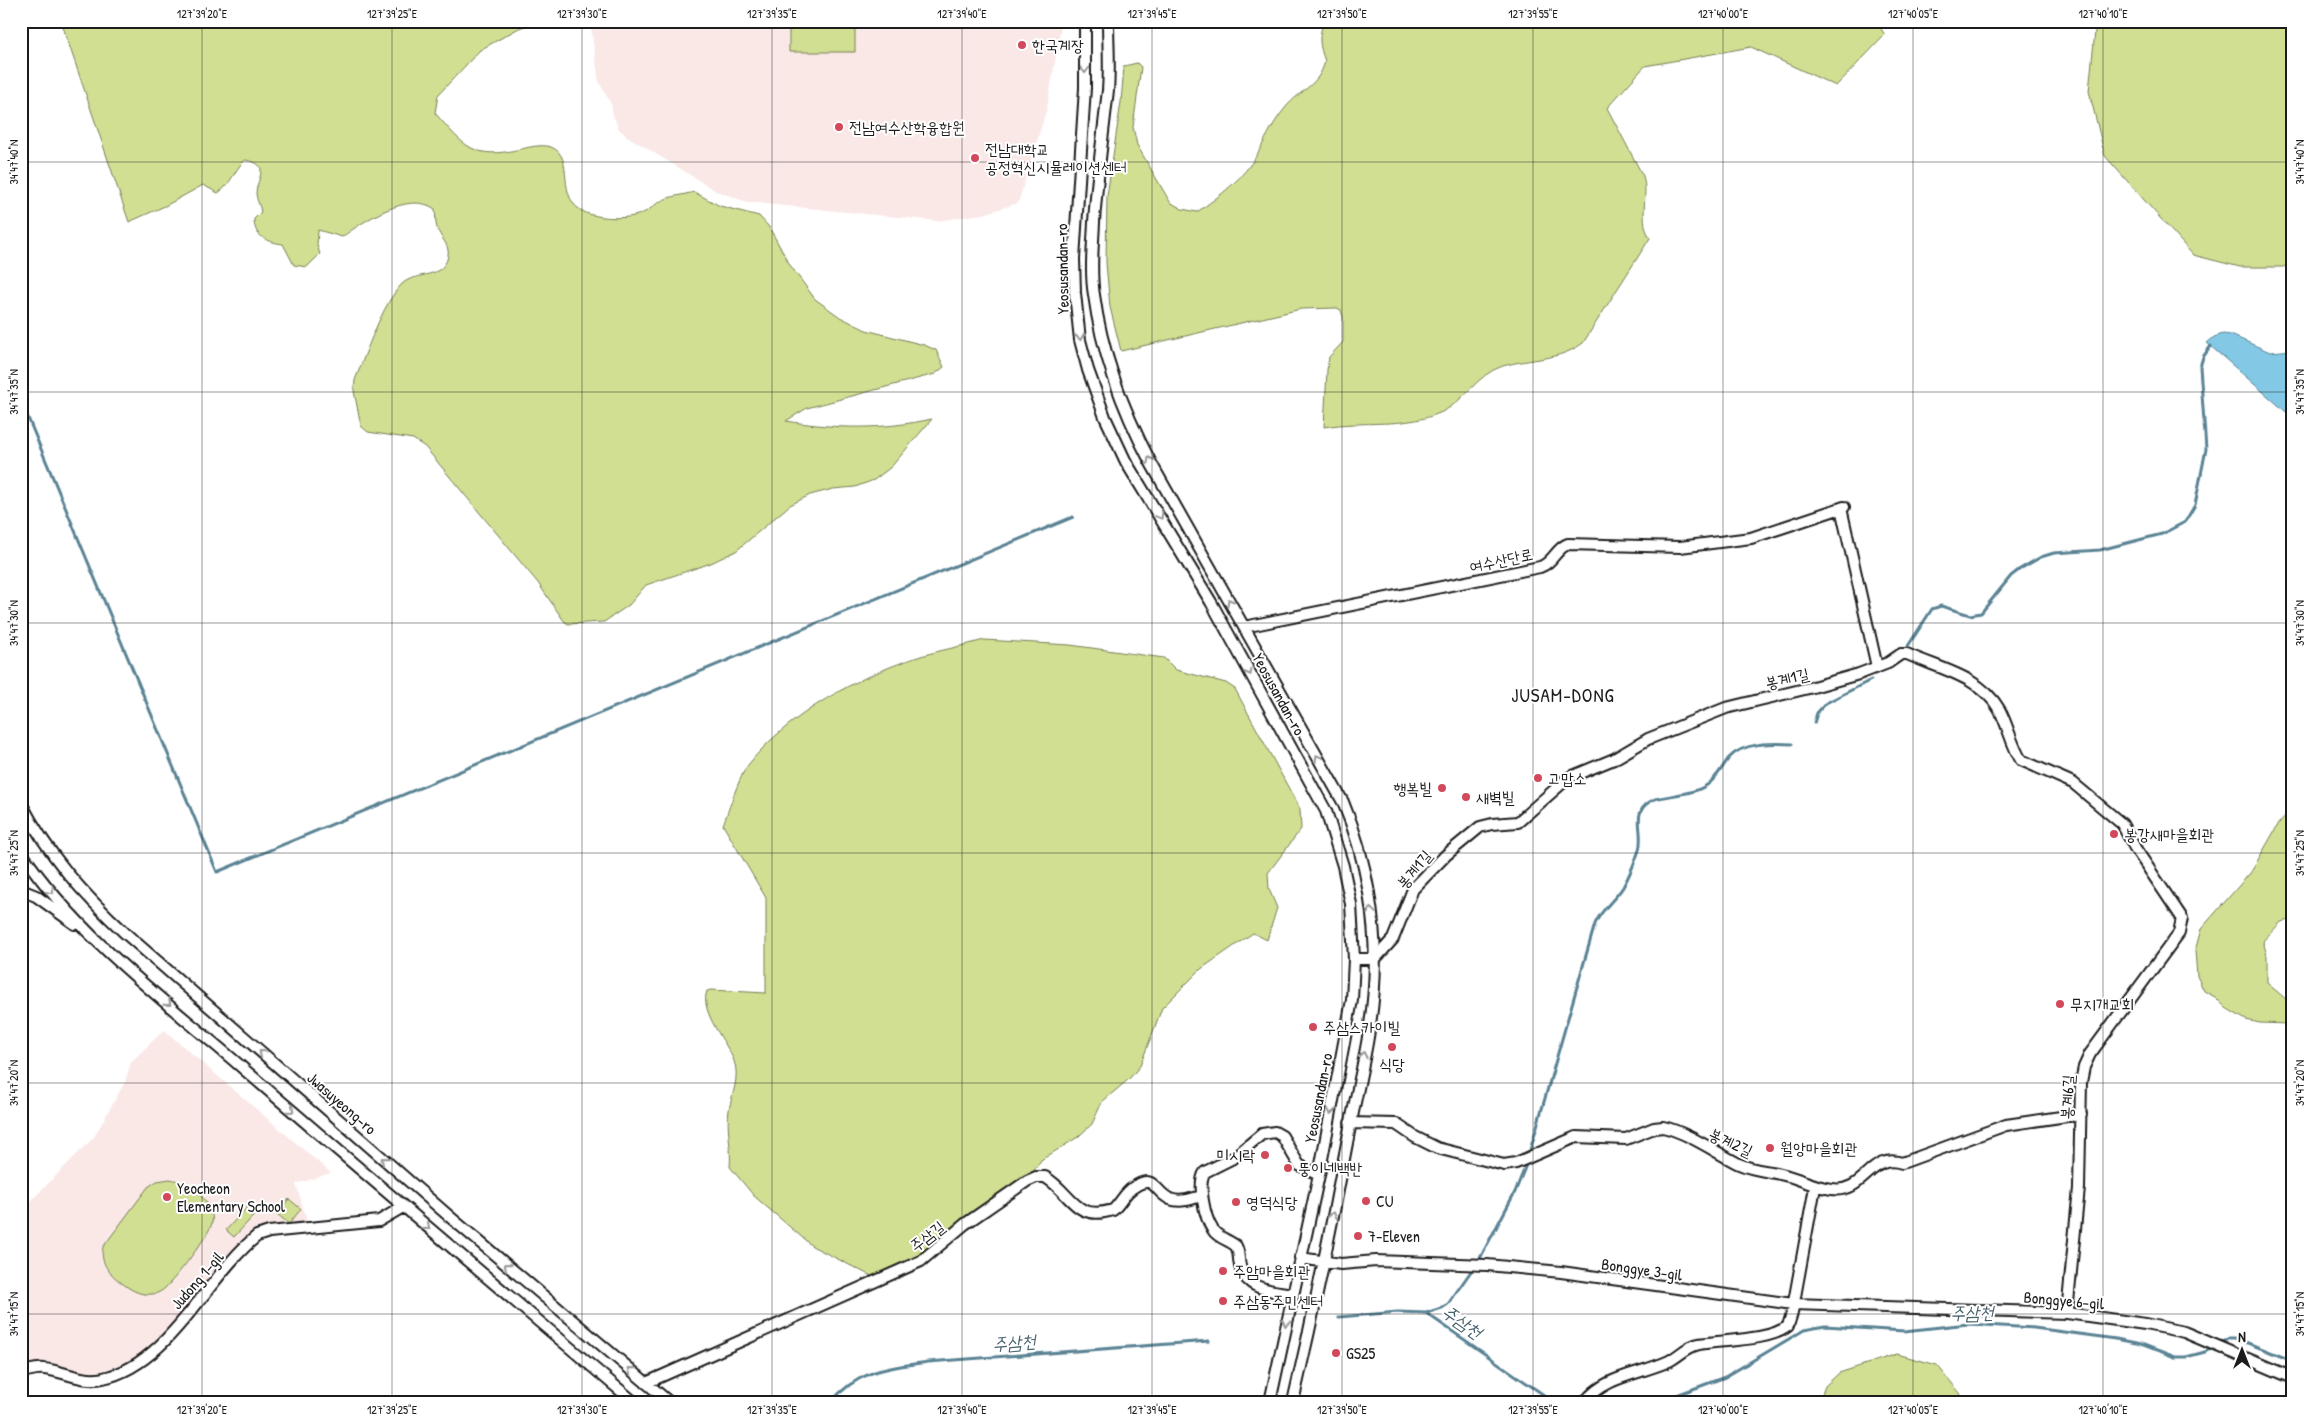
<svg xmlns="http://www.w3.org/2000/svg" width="2314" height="1423" font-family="'Patrick Hand','Poor Story',sans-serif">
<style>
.built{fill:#fae8e7}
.green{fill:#d1df92;stroke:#767e57}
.water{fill:#83c8e4;stroke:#5a8394}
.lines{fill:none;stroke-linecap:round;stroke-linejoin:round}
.stream{stroke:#5a8394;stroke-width:3}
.minor-casing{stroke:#1c1c1c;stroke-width:14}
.minor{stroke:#fff;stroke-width:10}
.oneway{stroke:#999}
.ticks{fill:none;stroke:#1c1c1c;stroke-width:1;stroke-opacity:0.45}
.poi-dot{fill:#d1495b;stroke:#fff;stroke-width:2}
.labels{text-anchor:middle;stroke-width:4;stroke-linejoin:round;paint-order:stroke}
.poi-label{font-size:16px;fill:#1c1c1c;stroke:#fff;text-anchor:start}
.street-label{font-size:16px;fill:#1c1c1c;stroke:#fff}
.water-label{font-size:18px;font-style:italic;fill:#45616c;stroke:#fff}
.quarter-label{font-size:19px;letter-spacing:1px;fill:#1c1c1c;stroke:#fff}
.neatline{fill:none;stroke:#1c1c1c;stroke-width:2}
.ticks-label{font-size:12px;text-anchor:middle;fill:#1c1c1c}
</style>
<rect width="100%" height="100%" fill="#fff"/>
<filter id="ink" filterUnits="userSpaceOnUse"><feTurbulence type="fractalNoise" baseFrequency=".02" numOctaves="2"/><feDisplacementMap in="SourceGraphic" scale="10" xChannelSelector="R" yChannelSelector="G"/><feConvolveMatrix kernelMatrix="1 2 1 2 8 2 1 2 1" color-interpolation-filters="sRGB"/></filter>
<g filter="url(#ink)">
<!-- built -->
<path class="built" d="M590,21H1062L1047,108L1018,203L983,214L937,221L747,202L716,191L627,136L619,129L613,115L611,104L599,82Z
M164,1030L331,1173L296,1184L309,1228L262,1234L154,1352L103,1379L21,1371V1211L94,1137L125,1082L131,1062Z"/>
<!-- green -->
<path class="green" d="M61,21H540L519,28L480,50L438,95L435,113C465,147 473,160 521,149C530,147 542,144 551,147C577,157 553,199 586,213C601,219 631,220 645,212C651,209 655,204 661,201C670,196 684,195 694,192L720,206L759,216L769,227L790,265L815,299L840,317L866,330L924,345L936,350L944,367L935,374L807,408L786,421C837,429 881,430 932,419L891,467L874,480L855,487L833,489L810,495L790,505L736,551L711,563L646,585L629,605L604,622L568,624L564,621L538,583L425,447L413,439L368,432L361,426L354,391L355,380C366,354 382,304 402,284C416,271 443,280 448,256C450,244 440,238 437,228C435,222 436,215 435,209C409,190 364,221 342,237L318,230L317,245L320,254L307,267L294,265L283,244C267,242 254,237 254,219L261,212C260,205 256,199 256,193C257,177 272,164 245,160C234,170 231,185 218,193L203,185L167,205L129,222Z
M789,21H855V52H789Z
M1324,21H1876L1885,35L1836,86L1751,47L1645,66L1607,108L1643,176C1649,196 1638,220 1650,238L1583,343C1559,361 1530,358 1503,366C1477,374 1465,401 1442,412C1404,429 1363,420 1324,427L1327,370L1329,357L1343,342V317L1341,310L1337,308L1301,309L1121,351L1110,307L1106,263L1107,196L1121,102L1124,66L1137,63L1141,67L1133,127L1137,145L1170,202L1182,209L1197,212C1220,196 1244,178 1258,153C1267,136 1274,121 1286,107C1301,89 1319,86 1325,61C1319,45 1318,37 1324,21Z
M2096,21H2293V264L2283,267H2240L2193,255L2105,156L2089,91Z
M984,640L1070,645L1164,658L1176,670L1226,683L1235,689L1300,809L1301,829L1268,873L1269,889L1277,908L1267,940L1253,933L1201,969L1162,1008L1140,1066L1129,1079L1102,1102L1092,1124L1078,1137L1041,1160L1027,1181L921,1261L881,1281L812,1246L754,1196L730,1167C732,1148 726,1128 729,1110C732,1094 740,1077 734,1061C727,1042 699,1012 707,991L711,990L766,993V898L723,825C729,809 739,777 748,765C788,714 860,675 921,656C941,650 963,646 984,640Z
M2293,807V919L2281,922L2263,941L2267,956V983L2293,1005V1019L2289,1024L2260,1023L2246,1020L2226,1008L2215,997L2204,991L2197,976L2195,951L2201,929L2251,872L2279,823Z
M170,1179C188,1182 216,1202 212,1223C210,1234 175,1279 165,1288C162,1291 157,1294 152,1294C138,1296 127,1287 118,1280C107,1271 100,1261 103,1247L148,1187L157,1181Z
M289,1199L301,1209L289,1224L277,1214Z
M252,1202L260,1209L234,1237L226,1230Z
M1897,1354L1937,1365L1960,1393L1964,1402H1819L1825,1386L1839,1373Z"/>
<!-- water -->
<path class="water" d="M2223,334L2231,335L2270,352L2293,350V418L2207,343L2214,337Z"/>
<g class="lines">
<!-- stream -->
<path class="stream" d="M21,401L217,872L1073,517
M1908,646L1932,609L1941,606L1970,615L1981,613L2011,576L2020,569L2041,557L2054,553L2100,550L2162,534L2185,522L2195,505L2206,449L2200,367L2203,357L2211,346
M1814,723L1817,713L1826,703L1871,680
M1529,1154L1595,924C1601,909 1615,900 1623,887C1629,876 1635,862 1639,850C1645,829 1628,811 1655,799C1671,795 1694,794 1707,785C1717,778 1722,767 1729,758C1743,742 1773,743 1792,744
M1478,1262L1515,1192L1528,1160
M1426,1313L1442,1308L1448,1304L1474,1267
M1339,1317L1398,1312L1426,1313L1554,1402
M831,1402C860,1369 888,1368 928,1362L1209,1341
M1658,1402L1725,1377L1804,1330L1825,1326L1904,1331L1968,1324L2034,1328L2116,1339L2141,1344L2175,1357H2186L2205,1352L2229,1338H2235L2293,1361"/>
<defs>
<path id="minor" d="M1085,21V88L1074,259L1075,293L1080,340L1088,370L1105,417L1126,462L1211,602L1326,811L1343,866L1351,904L1354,959L1352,1000L1319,1175L1270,1402
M1108,21C1108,44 1110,67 1108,90C1103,134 1097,178 1094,222C1093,246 1090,271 1094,295C1102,355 1123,410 1151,463L1343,802C1367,859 1378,926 1374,987C1371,1039 1356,1092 1347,1143C1331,1230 1313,1316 1293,1402
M1841,508L1877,667
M1244,627L1540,567C1553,563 1556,548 1568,544L1680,547L1751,538L1844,507
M21,803C49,856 82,893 125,933L450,1217L669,1402
M21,852C80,939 168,1003 246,1071C374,1182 504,1292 634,1402
M21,890L36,896L75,924
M1354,959H1375
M1375,959L1393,939L1413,889L1446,855L1480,827L1492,824L1518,822L1568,778L1614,759L1648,739L1726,708L1813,687L1859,674L1888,663L1901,654H1907C1940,669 1980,676 1999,709C2008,725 2011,744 2021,760L2073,783L2122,824L2135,848L2182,918L2179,933L2090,1054L2084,1067L2081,1082L2079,1188L2067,1313
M1350,1123L1396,1124L1415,1137L1437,1148L1504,1165L1516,1163L1576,1137L1626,1139L1654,1128L1663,1127C1687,1132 1717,1153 1739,1164C1754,1171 1772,1171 1788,1176C1803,1180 1815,1187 1832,1189C1865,1194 1870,1152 1902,1163L2006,1125L2081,1114
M1300,1258L1341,1264L1376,1261L1487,1265L1561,1272L1793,1304L2067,1313L2145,1324L2184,1332L2293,1378
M1292,1294C1272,1290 1249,1291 1241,1269C1238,1262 1240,1253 1236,1246C1229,1240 1218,1238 1213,1230C1205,1219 1197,1183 1205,1172L1233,1158L1262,1134L1275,1132L1282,1136L1299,1165L1319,1175
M21,1372C29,1371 36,1368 44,1369C64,1371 83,1383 103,1378C169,1365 207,1276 257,1236L269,1232L379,1221L403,1207
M646,1383L921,1261L965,1224L1027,1181L1036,1177H1045C1072,1193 1074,1222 1113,1210C1121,1203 1124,1193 1134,1187C1155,1173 1154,1192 1170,1199C1180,1203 1192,1199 1201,1196
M1585,1402C1604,1376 1641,1374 1669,1361C1679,1356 1687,1346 1699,1344C1722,1340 1770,1341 1788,1326L1792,1313L1815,1187"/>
</defs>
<!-- minor casing -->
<use href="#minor" class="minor-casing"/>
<!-- minor -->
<use href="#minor" class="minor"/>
</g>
<!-- one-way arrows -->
<defs><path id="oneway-chevron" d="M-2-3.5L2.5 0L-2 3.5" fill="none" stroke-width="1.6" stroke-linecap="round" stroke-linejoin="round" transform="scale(1.25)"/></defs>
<g class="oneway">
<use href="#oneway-chevron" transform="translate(1085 70) rotate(90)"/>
<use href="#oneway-chevron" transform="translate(1080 337) rotate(81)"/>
<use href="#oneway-chevron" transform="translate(1150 460) rotate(-118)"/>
<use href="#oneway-chevron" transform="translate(1160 516) rotate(59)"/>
<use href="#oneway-chevron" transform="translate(1230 602) rotate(-120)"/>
<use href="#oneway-chevron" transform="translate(1249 672) rotate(61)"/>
<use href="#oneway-chevron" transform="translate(1318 758) rotate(-119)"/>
<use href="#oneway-chevron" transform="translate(51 891) rotate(49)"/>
<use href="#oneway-chevron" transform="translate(1371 911) rotate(-98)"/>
<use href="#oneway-chevron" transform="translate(168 1003) rotate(41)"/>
<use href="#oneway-chevron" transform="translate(262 1053) rotate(-139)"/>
<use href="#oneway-chevron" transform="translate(1363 1055) rotate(-79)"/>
<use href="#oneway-chevron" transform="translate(291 1110) rotate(41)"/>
<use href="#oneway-chevron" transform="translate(1331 1111) rotate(101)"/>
<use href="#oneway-chevron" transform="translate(384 1160) rotate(-139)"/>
<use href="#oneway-chevron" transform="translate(1333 1215) rotate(-80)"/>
<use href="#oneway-chevron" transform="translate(427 1227) rotate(39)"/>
<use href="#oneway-chevron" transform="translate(507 1266) rotate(-140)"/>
<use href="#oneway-chevron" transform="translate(1286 1323) rotate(102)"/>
<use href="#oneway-chevron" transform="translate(631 1370) rotate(-140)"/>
</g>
</g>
<!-- ticks -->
<path class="ticks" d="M202,21V1402M392,21V1402M582,21V1402M772,21V1402M962,21V1402M1152,21V1402M1342,21V1402M1533,21V1402M1723,21V1402M1913,21V1402M2103,21V1402M21,162H2293M21,392H2293M21,623H2293M21,853H2293M21,1083H2293M21,1314H2293"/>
<!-- markers -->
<g class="poi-dot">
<circle cx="1022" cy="45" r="5"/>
<circle cx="839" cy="127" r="5"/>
<circle cx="975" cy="158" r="5"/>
<circle cx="1538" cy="778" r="5"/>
<circle cx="1442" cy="788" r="5"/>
<circle cx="1466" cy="797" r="5"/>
<circle cx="2114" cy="834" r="5"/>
<circle cx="2060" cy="1004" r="5"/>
<circle cx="1313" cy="1027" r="5"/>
<circle cx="1392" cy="1047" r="5"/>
<circle cx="1770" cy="1148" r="5"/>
<circle cx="1265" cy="1155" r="5"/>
<circle cx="1288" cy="1168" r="5"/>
<circle cx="167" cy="1197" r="5"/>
<circle cx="1366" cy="1201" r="5"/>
<circle cx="1236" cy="1202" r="5"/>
<circle cx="1358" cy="1236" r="5"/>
<circle cx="1223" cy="1271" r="5"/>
<circle cx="1223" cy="1301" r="5"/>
<circle cx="1336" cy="1353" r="5"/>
</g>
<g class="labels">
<!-- poi labels -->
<g class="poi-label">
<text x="1032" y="51">한국계장</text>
<text x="849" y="133">전남여수산학융합원</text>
<text x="985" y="155">전남대학교<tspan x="985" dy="18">공정혁신시뮬레이션센터</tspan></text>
<text x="1548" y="784">고맙소</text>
<text x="1432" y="794" text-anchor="end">행복빌</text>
<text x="1476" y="803">새벽빌</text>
<text x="2124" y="840">봉강새마을회관</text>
<text x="2070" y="1010">무지개교회</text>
<text x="1323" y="1033">주삼스카이빌</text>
<text x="1392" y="1070" text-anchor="middle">식당</text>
<text x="1780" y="1154">월앙마을회관</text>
<text x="1255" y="1161" text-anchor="end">미시락</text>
<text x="1298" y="1174">뚱이네백반</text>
<text x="177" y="1194">Yeocheon<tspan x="177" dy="18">Elementary School</tspan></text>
<text x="1376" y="1207">CU</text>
<text x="1246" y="1208">영덕식당</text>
<text x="1368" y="1242">7-Eleven</text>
<text x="1233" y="1277">주암마을회관</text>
<text x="1233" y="1307">주삼동주민센터</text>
<text x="1346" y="1359">GS25</text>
</g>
<!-- street labels -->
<g class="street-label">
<text transform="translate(1062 269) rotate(-91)" y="6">Yeosusandan-ro</text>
<text transform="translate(1501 560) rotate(-12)" y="6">여수산단로</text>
<text transform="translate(1787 678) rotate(-13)" y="6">봉계1길</text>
<text transform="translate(1279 694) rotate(61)" y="6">Yeosusandan-ro</text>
<text transform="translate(1414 869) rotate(-50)" y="6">봉계1길</text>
<text transform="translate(2067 1097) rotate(-87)" y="6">봉계6길</text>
<text transform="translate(1318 1098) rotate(-79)" y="6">Yeosusandan-ro</text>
<text transform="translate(342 1103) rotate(41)" y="6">Jwasuyeong-ro</text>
<text transform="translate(1731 1142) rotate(25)" y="6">봉계2길</text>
<text transform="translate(927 1236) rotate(-38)" y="6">주삼길</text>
<text transform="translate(1642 1269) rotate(8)" y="6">Bonggye 3-gil</text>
<text transform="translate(197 1280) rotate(-49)" y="6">Judong 1-gil</text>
<text transform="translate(2064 1300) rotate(5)" y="6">Bonggye 6-gil</text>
</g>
<!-- water labels -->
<g class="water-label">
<text transform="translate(1972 1313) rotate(-1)" y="6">주삼천</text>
<text transform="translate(1462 1322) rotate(35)" y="6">주삼천</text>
<text transform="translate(1014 1343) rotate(-5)" y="6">주삼천</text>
</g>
<!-- quarter labels -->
<g class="quarter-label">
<text x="1563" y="702">JUSAM-DONG</text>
</g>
</g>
<!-- margin -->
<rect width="2314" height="1423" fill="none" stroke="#fff" stroke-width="55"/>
<!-- north arrow -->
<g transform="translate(2242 1350)" stroke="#ffffff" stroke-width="4" paint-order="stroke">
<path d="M0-4L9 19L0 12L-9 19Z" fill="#1c1c1c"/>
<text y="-8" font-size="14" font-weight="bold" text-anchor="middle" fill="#1c1c1c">N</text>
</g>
<rect x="28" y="28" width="2258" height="1368" class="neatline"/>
<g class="ticks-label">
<text x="202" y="18">127°39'20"E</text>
<text x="392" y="18">127°39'25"E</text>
<text x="582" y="18">127°39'30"E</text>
<text x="772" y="18">127°39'35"E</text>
<text x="962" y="18">127°39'40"E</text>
<text x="1152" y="18">127°39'45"E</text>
<text x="1342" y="18">127°39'50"E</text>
<text x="1533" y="18">127°39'55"E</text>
<text x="1723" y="18">127°40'00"E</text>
<text x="1913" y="18">127°40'05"E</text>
<text x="2103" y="18">127°40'10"E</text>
<text transform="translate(14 162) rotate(-90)" y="4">34°47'40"N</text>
<text transform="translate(2300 162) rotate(-90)" y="4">34°47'40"N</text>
<text transform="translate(14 392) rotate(-90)" y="4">34°47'35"N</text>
<text transform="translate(2300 392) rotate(-90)" y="4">34°47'35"N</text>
<text transform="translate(14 623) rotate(-90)" y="4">34°47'30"N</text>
<text transform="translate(2300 623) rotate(-90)" y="4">34°47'30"N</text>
<text transform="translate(14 853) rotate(-90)" y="4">34°47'25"N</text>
<text transform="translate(2300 853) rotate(-90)" y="4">34°47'25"N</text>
<text transform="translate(14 1083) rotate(-90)" y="4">34°47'20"N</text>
<text transform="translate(2300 1083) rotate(-90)" y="4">34°47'20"N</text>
<text transform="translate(14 1314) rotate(-90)" y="4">34°47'15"N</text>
<text transform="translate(2300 1314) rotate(-90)" y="4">34°47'15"N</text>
<text x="202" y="1414">127°39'20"E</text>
<text x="392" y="1414">127°39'25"E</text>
<text x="582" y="1414">127°39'30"E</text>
<text x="772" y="1414">127°39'35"E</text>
<text x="962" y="1414">127°39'40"E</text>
<text x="1152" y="1414">127°39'45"E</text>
<text x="1342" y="1414">127°39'50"E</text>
<text x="1533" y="1414">127°39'55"E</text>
<text x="1723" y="1414">127°40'00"E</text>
<text x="1913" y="1414">127°40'05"E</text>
<text x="2103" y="1414">127°40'10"E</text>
</g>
</svg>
